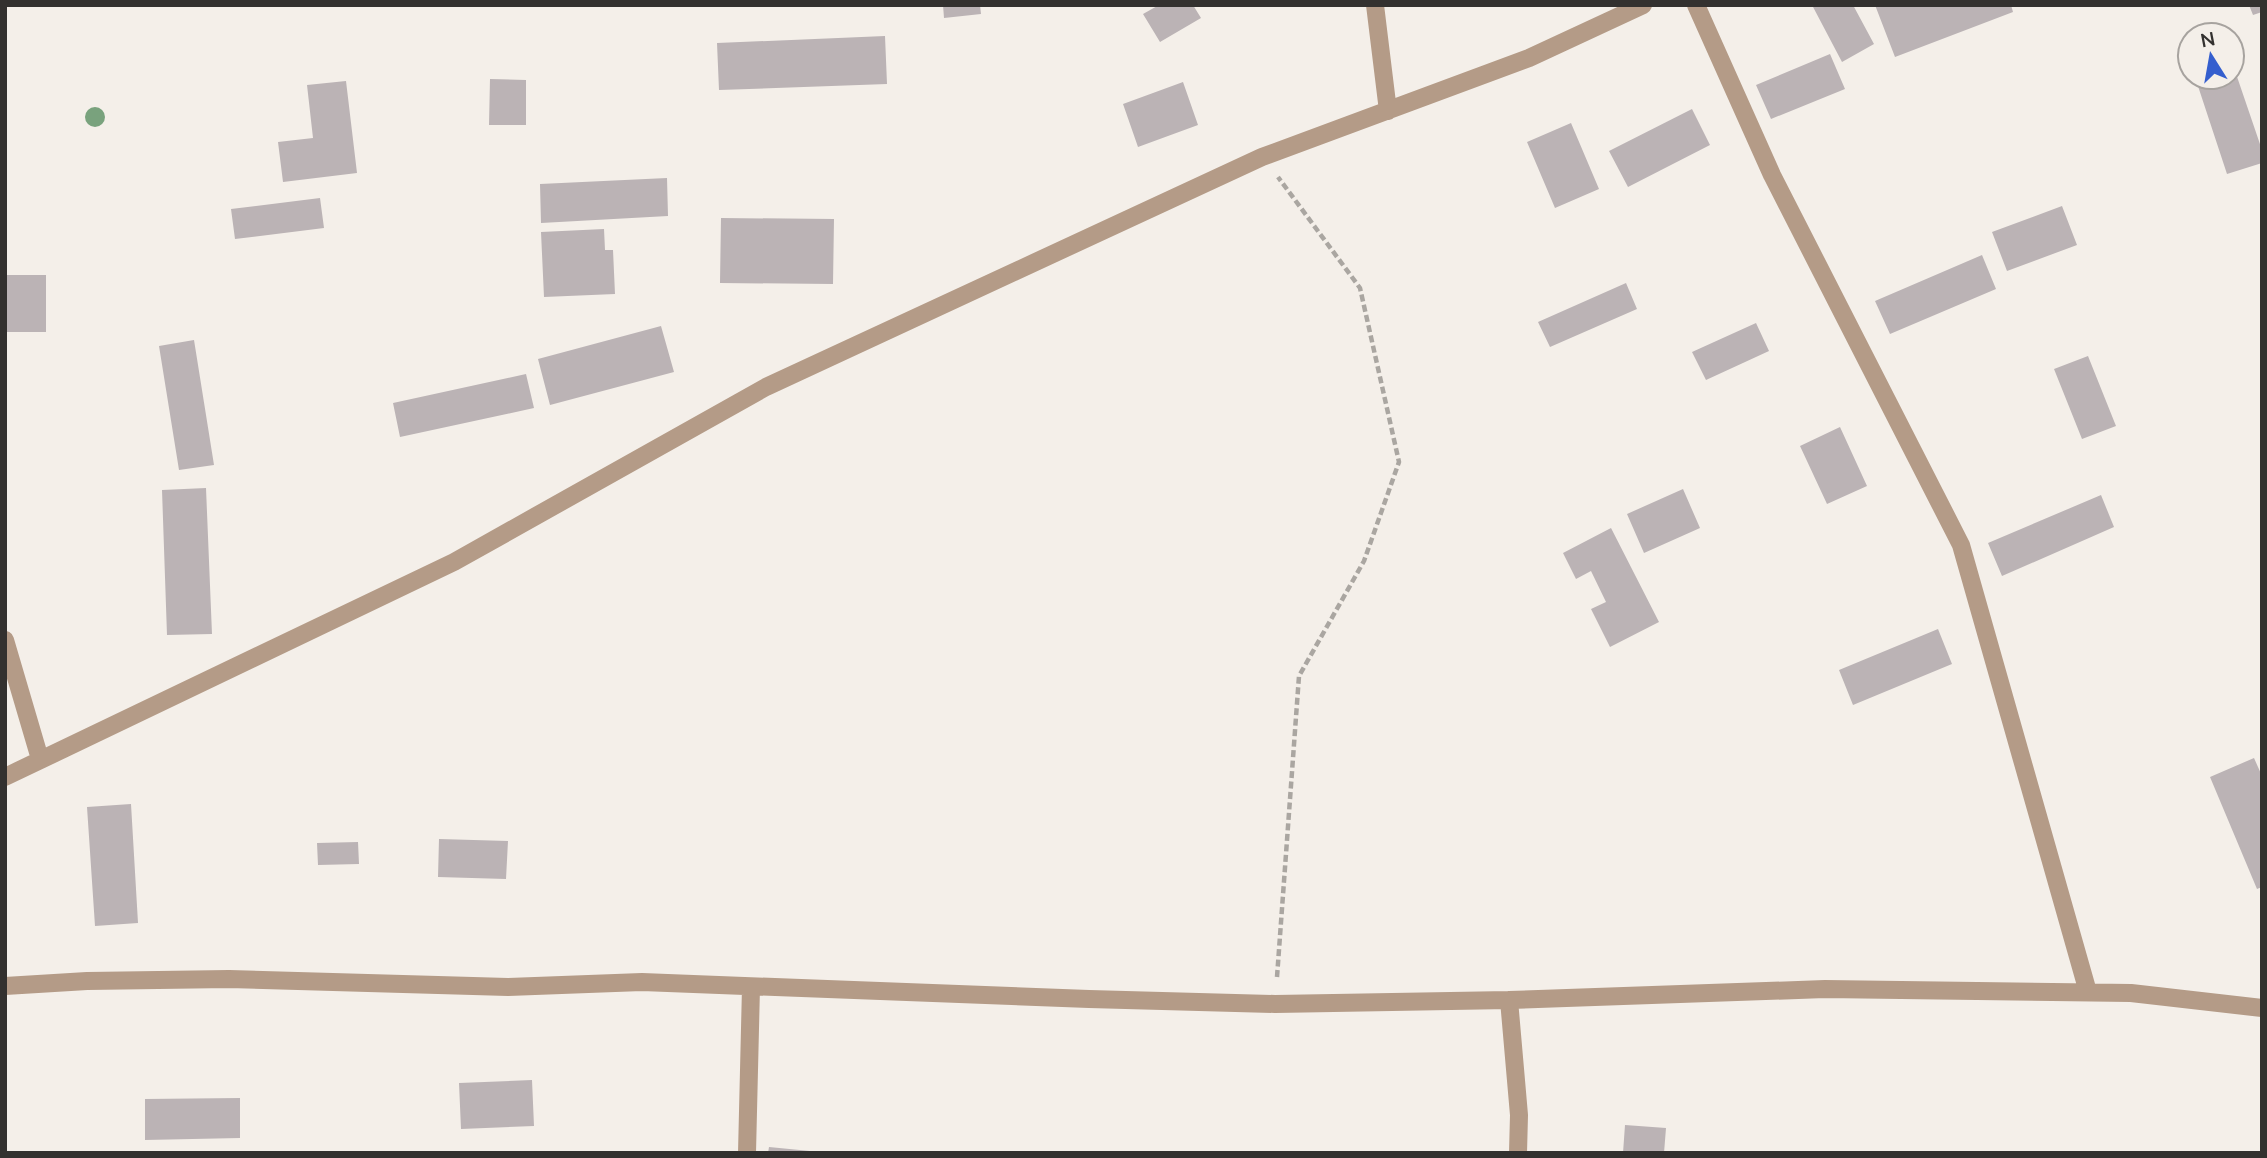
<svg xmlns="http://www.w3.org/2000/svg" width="2267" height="1158" font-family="Mulish,sans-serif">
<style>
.building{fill:#bbb3b5}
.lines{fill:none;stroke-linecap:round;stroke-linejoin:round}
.path{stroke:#aaa6a1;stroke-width:4.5;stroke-dasharray:7 3.5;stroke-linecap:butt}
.street{stroke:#b49b87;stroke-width:18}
.tree{fill:#79a27d}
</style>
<rect width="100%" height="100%" fill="#f4efe9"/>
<!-- building -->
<path class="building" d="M943,5H980L981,14L944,18Z
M1159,5H1193L1201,18L1160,42L1143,14Z
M1812,5H1853L1874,44L1842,62Z
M1875,5H2011L2013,12L1895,57Z
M2249,5H2262V12L2253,15Z
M885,36L887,84L719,90L717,43Z
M1830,54L1845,89L1771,119L1756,85Z
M2232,62L2262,150V163L2227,174L2195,77H2232Z
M490,79L526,80V125H489Z
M346,81L357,173L283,182L278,142L313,138L307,85Z
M1183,82L1198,125L1138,147L1123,104Z
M1692,109L1710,145L1628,187L1609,151Z
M1571,123L1599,189L1555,208L1527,142Z
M667,178L668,216L541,223L540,184Z
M320,198L324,228L235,239L231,209Z
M2062,206L2077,245L2007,271L1992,232Z
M721,218L834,219L833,284L720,283Z
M604,229L605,250H613L615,294L544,297L541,232Z
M1982,255L1996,289L1890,334L1875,301Z
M5,275H46V332H5Z
M1626,283L1637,309L1550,347L1538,322Z
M1756,323L1769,351L1706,380L1692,352Z
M661,326L674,372L550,405L538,359Z
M194,340L214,465L179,470L159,346Z
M2088,356L2116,426L2082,439L2054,369Z
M526,374L534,408L400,437L393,403Z
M1840,427L1867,486L1827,504L1800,446Z
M206,488L212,634L167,635L162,490Z
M1683,489L1700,528L1644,553L1627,514Z
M2101,495L2114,527L2002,576L1988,543Z
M1611,528L1659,622L1610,647L1591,609L1606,602L1591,571L1576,579L1563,553Z
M1938,629L1952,664L1853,705L1839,670Z
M2254,758L2262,776V887L2257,889L2210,777Z
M131,804L138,923L95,926L87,807Z
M439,839L508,841L506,879L438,877Z
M358,842L359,864L318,865L317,843Z
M532,1080L534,1126L461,1129L459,1083Z
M240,1098V1138L145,1140V1099Z
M1625,1125L1666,1128L1664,1153H1623Z
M769,1147L810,1151V1153H768Z"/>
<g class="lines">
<!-- path -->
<path class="path" d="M1277,977L1299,676L1364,561L1399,462L1360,288L1278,177"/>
<!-- street -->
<path class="street" d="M1375,5L1388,111
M1696,5L1772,175L1961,545L2088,992
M5,640L40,759
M5,777L454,562L766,387L1262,157L1529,58L1643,5
M5,986L87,981L229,979L508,987L642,982L1089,999L1275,1004L1509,1000L1825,989L2131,993L2262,1008
M1509,1000L1519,1115L1518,1153
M747,1153L751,987"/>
</g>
<!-- trees -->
<circle class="tree" cx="95" cy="117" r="10"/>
<!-- border -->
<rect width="2267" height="1158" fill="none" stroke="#33312f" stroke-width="14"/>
<!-- north arrow -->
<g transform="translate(2211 56) rotate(349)"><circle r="33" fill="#f4efe9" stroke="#a7a39f" stroke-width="2"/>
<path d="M0-5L12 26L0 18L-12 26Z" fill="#345ece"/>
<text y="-10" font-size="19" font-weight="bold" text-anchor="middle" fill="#33312f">N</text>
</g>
</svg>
